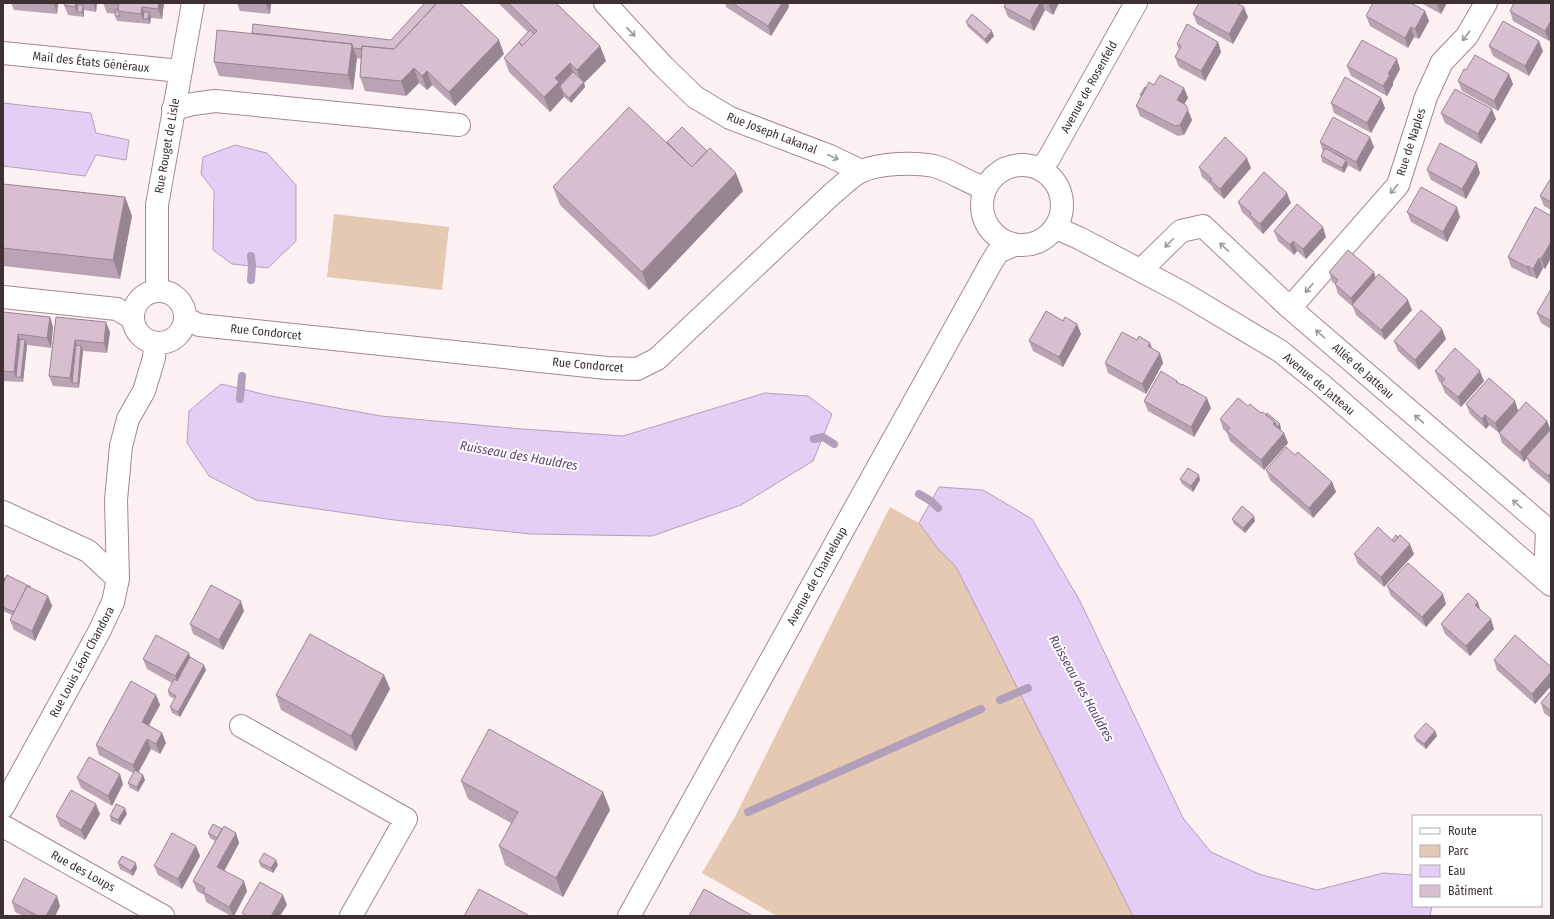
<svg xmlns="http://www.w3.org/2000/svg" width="1554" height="919" font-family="'Fira Sans Condensed',sans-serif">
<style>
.green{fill:#e6c9b3}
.water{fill:#e4cef5;stroke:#b29fbb}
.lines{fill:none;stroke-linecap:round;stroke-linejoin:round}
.stream{stroke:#b29fbb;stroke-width:8}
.minor-casing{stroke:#a4888d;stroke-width:24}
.minor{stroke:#fff;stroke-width:22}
.wall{fill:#baa4b3}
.shaded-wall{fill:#978692}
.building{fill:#d8bfd0;stroke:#978692}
.oneway{stroke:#9e9899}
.labels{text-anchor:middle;stroke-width:4;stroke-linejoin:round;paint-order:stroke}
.street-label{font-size:12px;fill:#3d3133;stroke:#fff}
.water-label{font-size:13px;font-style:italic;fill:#614274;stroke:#fff}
</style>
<rect width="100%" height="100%" fill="#fef1f3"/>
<!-- green -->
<path class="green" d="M334,214L449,227L442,290L327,277Z
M890,507L919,523L939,550L956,567L1133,916H777L702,873L736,815Z"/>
<!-- water -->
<path class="water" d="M3,103L91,113L96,133L129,140L126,160L96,155L85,176L3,166Z
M235,145L267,153L296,185V241L268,268L232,264L213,250L214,191L201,174L203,157Z
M221,384L271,396L381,416L522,429L623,436L765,393L808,396L832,414L813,461L741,505L652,536L531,534L394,520L256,500L209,476L187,443L189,411Z
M939,487L983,490L1032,519L1080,601L1183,818L1211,852L1259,874L1317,890L1383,873L1413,875V906H1432L1430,916H1133L956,567L939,550L919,523Z"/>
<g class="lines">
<!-- stream -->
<path class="stream" d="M251,280L252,266L251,256
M240,399L242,376
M814,439L823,437L834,444
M919,494L931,501L938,508
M1000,700L1028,688
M748,812L981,709"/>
<defs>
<path id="minor" d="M605,3L663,66L695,97L730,118L830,156L861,171
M3,53L180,71
M173,109L193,104L215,101L459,125
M982 205a40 40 0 1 1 80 0a40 40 0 1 1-80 0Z
M1041,169L1049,158L1136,3
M1056,228L1079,238L1183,293L1280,351L1322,385L1551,585
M1141,270L1181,231L1203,226L1290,308L1547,529L1545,580
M133 317a26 26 0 1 1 52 0a26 26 0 1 1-52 0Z
M157,291V205L193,3
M3,297L117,309L132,318
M1290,308L1398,185L1426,97L1442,62L1467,36L1486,3
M185,318L199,325L607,368L637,369L657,359L833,193C841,187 853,174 862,171C881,163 915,162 934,166C953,171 967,183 985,188
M3,512L88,551L118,579
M241,726L406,819L351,916
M3,807L99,632L113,602L118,579L116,500L121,446L128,419L144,391L154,358L155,344
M3,826L163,916
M629,916L990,265L998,252L1014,245"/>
</defs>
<!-- minor casing -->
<use href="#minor" class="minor-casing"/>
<!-- minor -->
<use href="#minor" class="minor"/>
</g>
<!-- wall -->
<path class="wall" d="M11,3H58L57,14L14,10Z
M64,3H97L96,12L84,10V17L68,15L64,5Z
M103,3H164L162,19L151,18L150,24L117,21L115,16L116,14L107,13Z
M237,3H271L270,14L240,11Z
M498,3H556L600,46L606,61L584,83L585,87L571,103L564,97L550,112L509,72L504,58L528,32Z
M725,3H788L789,7L771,36L726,7Z
M1006,3H1059L1053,15L1045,10L1034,31L1008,17L1004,7Z
M1421,3H1447L1441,14Z
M1551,3V38L1549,41L1513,21L1510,11Z
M1425,11L1429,21L1419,39L1414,37L1408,48L1370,26L1366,16Z
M1193,14L1248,17L1233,44L1197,24Z
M966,22L994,36L987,44L968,27Z
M252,33L504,54L455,106L432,85L427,90L419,83L406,96L365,91L360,77L361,59L357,58L353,90L219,76L214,62Z
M1218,42L1221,52L1205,81L1179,67L1175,57L1179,50L1177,44Z
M1489,46L1543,51L1529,76L1493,56Z
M1347,66L1400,69L1393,82V85L1387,96L1351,76Z
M1466,70L1509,74L1513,84L1498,111L1462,91L1458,81Z
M1154,85L1184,88L1188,98L1184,104L1192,120L1184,135L1178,136L1140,116L1136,106L1141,96L1140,95L1146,88Z
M1381,98L1385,108L1371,133L1334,113L1331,103Z
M1441,113L1496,119L1481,144L1445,123Z
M667,142L743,191L649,290L560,205L553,187Z
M1320,142L1374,147L1360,172L1348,165L1344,173L1322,162L1321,156L1323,152Z
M1199,167L1251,168L1224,199L1214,190L1212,186L1202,177Z
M1427,170L1480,173L1466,199L1431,180Z
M1551,178V210L1544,206L1540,196Z
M3,184L125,197L132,216L120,279L3,266Z
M1238,202L1291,203L1263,234L1254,225L1252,221L1242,212Z
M1407,212L1460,217L1447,242L1411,222Z
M1551,216V258L1545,269L1543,268L1537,279L1531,276V277L1511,267L1508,257Z
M1274,231L1326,237L1306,259L1297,251L1294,255L1278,241Z
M1329,272L1376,278L1412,310L1385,340L1356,315L1353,307L1338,294L1335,284L1332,282Z
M1551,289V329L1541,323L1537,313Z
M3,312L50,317L53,327L51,348L27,345L23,382L3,381Z
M56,317L110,332L107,353L83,351L79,388L53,386L49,376Z
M1061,320L1077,324L1081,334L1063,367L1033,351L1029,341Z
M1446,339L1419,370L1398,351L1394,341Z
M1153,349L1163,363L1146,394L1108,373L1105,363Z
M1435,371L1484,381L1461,407L1445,393L1441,383L1439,381Z
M1177,381L1178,383L1211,408L1194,437L1148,411L1144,401Z
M1515,401L1518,410L1547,421L1550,430L1551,429V485L1530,467L1527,458L1524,462L1502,443L1499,433L1489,425L1486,429L1470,414L1466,404Z
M1248,406L1281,429L1280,430L1284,433L1288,443L1264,470L1230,441L1227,433L1223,429L1220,419Z
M1266,470L1332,482L1336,492L1313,518L1270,480Z
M1180,479L1200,480L1193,492L1182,484Z
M1232,519L1255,521L1245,533L1234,524Z
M1392,540L1414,554L1384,587L1358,564L1354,554Z
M3,574L5,579L32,588L48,596L52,606L35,641L14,630L10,620L12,615L3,611Z
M1387,586L1446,604L1426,627L1391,596Z
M1481,610L1494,629L1470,656L1445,634L1441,624Z
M244,611L223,650L193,634L190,624Z
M190,657L206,670L180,717L172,713L170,707L175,699L169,696L168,691L172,683L147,669L143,659Z
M1494,660L1551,667V686L1535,704L1497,670Z
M384,675L390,689L356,751L281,710L276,695Z
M1551,691V718L1544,713L1541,703Z
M156,695L160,705L149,725L162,733L166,743L160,754L151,749L138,772L143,775L145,780L138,792L130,788L128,783L133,773L99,755L96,745Z
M1435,731L1437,736L1426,749L1416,741L1414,736Z
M77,778L123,784L112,806L81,788Z
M461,781L603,792L610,810L563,897L505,865L499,846L511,823L468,799Z
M100,814L85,840L60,826L56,816Z
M127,814L120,825L111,821L110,816Z
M222,829L236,833L239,843L224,871L247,891L234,916H231L206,902L204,895L197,891L193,881L215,841L210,838L208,833Z
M196,846L200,856L182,889L158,875L154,866Z
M259,862L278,865L273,873L261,867Z
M118,863L137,868L133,876L120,869Z
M12,902L60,906L55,916H23L15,912Z"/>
<!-- shaded-wall -->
<path class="shaded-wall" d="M54,3H58L57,14L54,4Z
M76,3H77L80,10L77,12L75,7Z
M93,3H97L96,12Z
M159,3H164L162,19L158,9Z
M266,3H271L270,14L266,4Z
M782,3H788L789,7L771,36L768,26Z
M1040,3H1042L1045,10L1034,31L1030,21Z
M1050,3H1059L1053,15L1049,5Z
M1438,3H1447L1441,14L1437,4Z
M83,5L84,10V17L82,12Z
M142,7L146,17L143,19L141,14Z
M1244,7L1248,17L1233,44L1229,34Z
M1425,11L1429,21L1419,39L1415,29Z
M149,12L151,17L150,24L148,19Z
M1551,21V38L1549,41L1545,31Z
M1411,27L1414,37L1408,48L1405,38Z
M992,31L994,36L987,44L985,39Z
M499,40L504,54L455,106L449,92Z
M1539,41L1543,51L1529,76L1525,66Z
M1218,42L1221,52L1205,81L1201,71Z
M352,44L357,58L353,90L348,75Z
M600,46L606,61L584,83L585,87L571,103L569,98L582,84L577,70Z
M1397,59L1400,69L1393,82V85L1387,96L1383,86L1388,74Z
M570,63L575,78L562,91L564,96L550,112L544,97L555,78Z
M414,68L419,83L406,96L401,81Z
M427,71L432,85L427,90L422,76Z
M1509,74L1513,84L1498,111L1494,101Z
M1184,88L1188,98L1181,110L1177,100Z
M1381,98L1385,108L1371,133L1367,123Z
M1492,109L1496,119L1481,144L1478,134Z
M1188,110L1192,120L1184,135L1180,125Z
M1370,137L1374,147L1360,172L1356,162Z
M1247,158L1251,168L1224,199L1220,189Z
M1346,160L1348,165L1344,173L1342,168Z
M1477,163L1480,173L1466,199L1462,189Z
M736,173L743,191L649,290L642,272Z
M1287,193L1291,203L1263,234L1260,224Z
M125,197L132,216L120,279L113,260Z
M1457,207L1460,217L1447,242L1443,232Z
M1323,227L1326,237L1306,259L1303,249Z
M1293,241L1297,251L1294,255L1290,245Z
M1551,242V258L1545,269L1541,259Z
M1539,258L1543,268L1537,279L1533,269Z
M1528,266L1531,276V277L1527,267Z
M1374,272L1377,282L1353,306L1351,298Z
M1408,300L1412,310L1385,340L1381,330Z
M50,317L53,327L51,348L47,338Z
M106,322L110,332L107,353L104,343Z
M1077,324L1081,334L1063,367L1059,357Z
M1442,329L1446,339L1419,370L1415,360Z
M18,334L22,344L16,377L14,372Z
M25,340L27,345L23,382L21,377Z
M75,340L78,350L72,383L70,378Z
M1150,343L1154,353L1148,346Z
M81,346L83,351L79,388L78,383Z
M1160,353L1163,363L1146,394L1142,384Z
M1480,371L1484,381L1461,407L1458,397Z
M1207,398L1211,408L1194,437L1191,427Z
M1515,401L1518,411L1499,433L1495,423Z
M1485,415L1489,425L1486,429L1482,419Z
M1547,421L1551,431L1526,457L1527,458L1524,462L1520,452Z
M1275,422L1280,424L1281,429L1277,434L1273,424Z
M1284,433L1288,443L1264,470L1261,460Z
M1551,472V484L1548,476Z
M1199,475L1200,480L1193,492L1191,486Z
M1332,482L1336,492L1313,518L1309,508Z
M1254,516L1255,521L1245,533L1243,528Z
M1410,544L1414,554L1384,587L1381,577Z
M3,574L7,584L3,592Z
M1443,594L1446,604L1426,627L1422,617Z
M48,596L52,606L35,641L32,631Z
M241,601L244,611L223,650L219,640Z
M1478,602L1481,612L1475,605Z
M1491,619L1494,629L1470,656L1466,646Z
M189,653L192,663L179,686L175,676Z
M204,665L206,670L180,717L178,712Z
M1551,672V686L1535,704L1532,694Z
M384,675L390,689L356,751L351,736Z
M156,695L160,705L145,732L142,722Z
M1435,731L1437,736L1426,749L1424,744Z
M162,733L166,743L160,754L156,744Z
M147,739L151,749L137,775L133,765Z
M120,774L123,784L112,806L108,796Z
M143,775L145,780L138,792L137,787Z
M603,792L610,810L563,897L556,878Z
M96,804L100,814L85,840L81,830Z
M125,808L127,814L120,825L118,820Z
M236,833L239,843L221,877L217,867Z
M196,846L200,856L182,889L178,879Z
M276,860L278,865L273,873L271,868Z
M136,863L137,868L133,876L131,871Z
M244,881L247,891L234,916H233L229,907Z
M283,895L287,905L280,916H271Z
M57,896L60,906L55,916H46Z"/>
<!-- building -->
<path class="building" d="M43,3H54V4Z
M64,3H76L75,7L64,5Z
M104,3H159L158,9L142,7L141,14L118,11L119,4Z
M425,3H437L394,49L362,46V49L353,48L352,44L252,33L253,24L391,40Z
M437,3H460L499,40L449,92L427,71L422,76L414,68L401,81L360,77L362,46L394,49Z
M508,3H556L600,46L577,70L570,63L555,78L559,82L544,97L504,58L519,42L522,46L537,31Z
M732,3H782L768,26Z
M1006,3H1040L1030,21L1004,7Z
M1199,3L1201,4L1202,3H1236L1244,7L1229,34L1193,14Z
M1373,3H1411L1425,11L1415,29L1411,27L1405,38L1366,16Z
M1514,3H1551V21L1545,31L1510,11Z
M78,5H83L82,12H77Z
M116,9H118V11L120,16H115Z
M144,12H149L148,19H143Z
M972,14L992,31L985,39L966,22Z
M1503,21L1539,41L1525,66L1489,46Z
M1187,24L1218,42L1201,71L1175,57L1181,46L1177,44Z
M217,30L352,44L348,75L214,62Z
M530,30L534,34L522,46L519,42L515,46Z
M1362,40L1397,59L1388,74L1390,75L1383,86L1347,66Z
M1475,55L1509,74L1494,101L1458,81L1464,69L1466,70Z
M573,72L584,82L569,98L563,92L560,86Z
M1160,75L1184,88L1177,100L1186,105L1188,110L1180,125L1175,126L1136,106L1149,82L1154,85Z
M1345,77L1381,98L1367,123L1331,103Z
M1145,87L1146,88L1142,95H1140Z
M1455,89L1492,109L1478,134L1441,113Z
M629,107L692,167L710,148L736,173L642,272L553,187Z
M1333,117L1370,137L1356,162L1320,142Z
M682,127L707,151L692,167L667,142Z
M1225,137L1247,158L1220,189L1210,180L1212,179L1199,167Z
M1440,143L1477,163L1462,189L1427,170Z
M1325,148L1346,160L1342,168L1321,156Z
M1264,172L1287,193L1260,224L1250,215L1251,213L1238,202Z
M1551,178V202L1540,196Z
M3,184L125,197L113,260L3,248Z
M1421,187L1457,207L1443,232L1407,212Z
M1297,204L1323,227L1303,249L1293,241L1290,245L1274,231Z
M1535,207L1551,216V228L1550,229L1551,230V242L1541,259L1539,258L1533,269L1528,266L1527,267L1508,257Z
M1348,250L1374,272L1351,298L1335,284L1338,280L1329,272Z
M1379,274L1408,300L1381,330L1352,305Z
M1551,289V321L1537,313Z
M1421,310L1442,329L1415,360L1394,341Z
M1046,311L1063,321L1065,317L1077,324L1059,357L1029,341Z
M3,312L50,317L47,338L18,334L14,372L3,371Z
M56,317L106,322L104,343L75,340L70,378L49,376Z
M1122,332L1137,340L1139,336L1150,343L1148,346L1160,353L1142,384L1105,363Z
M20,339L25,340L21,377H16Z
M76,345L81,346L78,383H72Z
M1455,348L1480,371L1458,397L1441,383L1445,379L1435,371Z
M1161,371L1177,381L1176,382L1182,385V384L1207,398L1191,427L1144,401Z
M1489,378L1515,401L1495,423L1485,415L1482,419L1466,404Z
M1238,398L1248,406L1250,404L1261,413L1263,412L1275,422L1273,424L1284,433L1261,460L1227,431L1230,428L1220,419Z
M1526,402L1547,421L1520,452L1499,433Z
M1267,413L1280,424L1277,427L1275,422L1266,415Z
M1551,429V472L1548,476L1526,457Z
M1286,447L1295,455L1298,452L1332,482L1309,508L1266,470Z
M1188,468L1199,475L1191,486L1180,479Z
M1242,506L1254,516L1243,528L1232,519Z
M1378,527L1394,542L1400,535L1410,544L1381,577L1354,554Z
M1396,535L1398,537L1394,542L1392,540Z
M1408,563L1443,594L1422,617L1387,586Z
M7,575L31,587L27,586L14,612L3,607V584Z
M211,585L241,601L219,640L190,624Z
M27,586L48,596L32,631L10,620Z
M1468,593L1478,602L1475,605L1491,619L1466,646L1441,624Z
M310,634L384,675L351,736L276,695Z
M156,635L189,653L175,676L143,659Z
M1515,635L1551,667V672L1532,694L1494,660Z
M190,657L204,665L178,712L170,707L176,696L168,691L174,679L177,681Z
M131,681L156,695L142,722L162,733L156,744L147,739L133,765L96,745Z
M1551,691V711L1541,703Z
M1426,723L1435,731L1424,744L1414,736Z
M489,729L603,792L556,878L499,846L518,812L461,781Z
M89,757L120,774L108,796L77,778Z
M135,770L143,775L137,787L128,783Z
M71,790L96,804L81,830L56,816Z
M116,804L125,808L118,820L110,816Z
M213,824L222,829L217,838L208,833Z
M224,826L236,833L217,867L244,881L229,907L203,892L205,888L193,881Z
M172,833L196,846L178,879L154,866Z
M264,853L276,860L271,868L259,862Z
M122,856L136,863L131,871L118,863Z
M24,878L57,896L46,916H38L12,902Z
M260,882L283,895L271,916H247L242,913Z
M479,889L530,916H464Z
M704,889L753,916H689Z"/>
<!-- one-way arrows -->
<defs><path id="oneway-shaft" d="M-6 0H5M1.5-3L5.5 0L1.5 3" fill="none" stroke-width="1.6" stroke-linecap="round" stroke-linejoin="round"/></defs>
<g class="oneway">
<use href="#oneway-shaft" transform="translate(631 32) rotate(47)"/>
<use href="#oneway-shaft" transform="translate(1466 36) rotate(127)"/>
<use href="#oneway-shaft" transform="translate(833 157) rotate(25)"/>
<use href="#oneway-shaft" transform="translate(1394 189) rotate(129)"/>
<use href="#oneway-shaft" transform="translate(1169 243) rotate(135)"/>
<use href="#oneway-shaft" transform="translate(1224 247) rotate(-137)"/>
<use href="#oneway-shaft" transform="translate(1309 288) rotate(131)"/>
<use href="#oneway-shaft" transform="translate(1320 334) rotate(-139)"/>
<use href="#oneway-shaft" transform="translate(1419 419) rotate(-139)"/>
<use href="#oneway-shaft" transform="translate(1517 504) rotate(-139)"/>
</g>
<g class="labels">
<!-- street labels -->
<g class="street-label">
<text transform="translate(91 62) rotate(6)" y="4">Mail des États Généraux</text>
<text transform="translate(1089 87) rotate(-61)" y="4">Avenue de Rosenfeld</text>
<text transform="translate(772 133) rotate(21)" y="4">Rue Joseph Lakanal</text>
<text transform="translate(1411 142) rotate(-72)" y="4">Rue de Naples</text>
<text transform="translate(167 146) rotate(-80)" y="4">Rue Rouget de Lisle</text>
<text transform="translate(266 332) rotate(6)" y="4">Rue Condorcet</text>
<text transform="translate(588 365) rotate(5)" y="4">Rue Condorcet</text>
<text transform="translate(1363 371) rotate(41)" y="4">Allée de Jatteau</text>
<text transform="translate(1319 384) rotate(40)" y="4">Avenue de Jatteau</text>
<text transform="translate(817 576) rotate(-61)" y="4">Avenue de Chanteloup</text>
<text transform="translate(82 662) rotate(-62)" y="4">Rue Louis Léon Chandora</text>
<text transform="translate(83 871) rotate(29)" y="4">Rue des Loups</text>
</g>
<!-- water labels -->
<g class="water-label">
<text transform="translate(519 455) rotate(10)" y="5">Ruisseau des Hauldres</text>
<text transform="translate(1082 688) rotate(61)" y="5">Ruisseau des Hauldres</text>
</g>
</g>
<!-- border -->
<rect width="1554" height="919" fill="none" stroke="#3d3133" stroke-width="8"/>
<!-- legend -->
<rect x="1412" y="815" width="130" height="92" fill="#ffffff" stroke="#b1adad"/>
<rect x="1420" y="828" width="20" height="6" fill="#ffffff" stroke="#b1adad"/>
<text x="1448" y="835" font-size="12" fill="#3d3133">Route</text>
<rect x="1420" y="845" width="20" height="12" fill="#e6c9b3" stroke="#b1adad"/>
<text x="1448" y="855" font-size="12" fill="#3d3133">Parc</text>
<rect x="1420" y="865" width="20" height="12" fill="#e4cef5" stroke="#b1adad"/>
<text x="1448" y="875" font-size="12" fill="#3d3133">Eau</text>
<rect x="1420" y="885" width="20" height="12" fill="#d8bfd0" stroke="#b1adad"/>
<text x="1448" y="895" font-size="12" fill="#3d3133">Bâtiment</text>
</svg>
